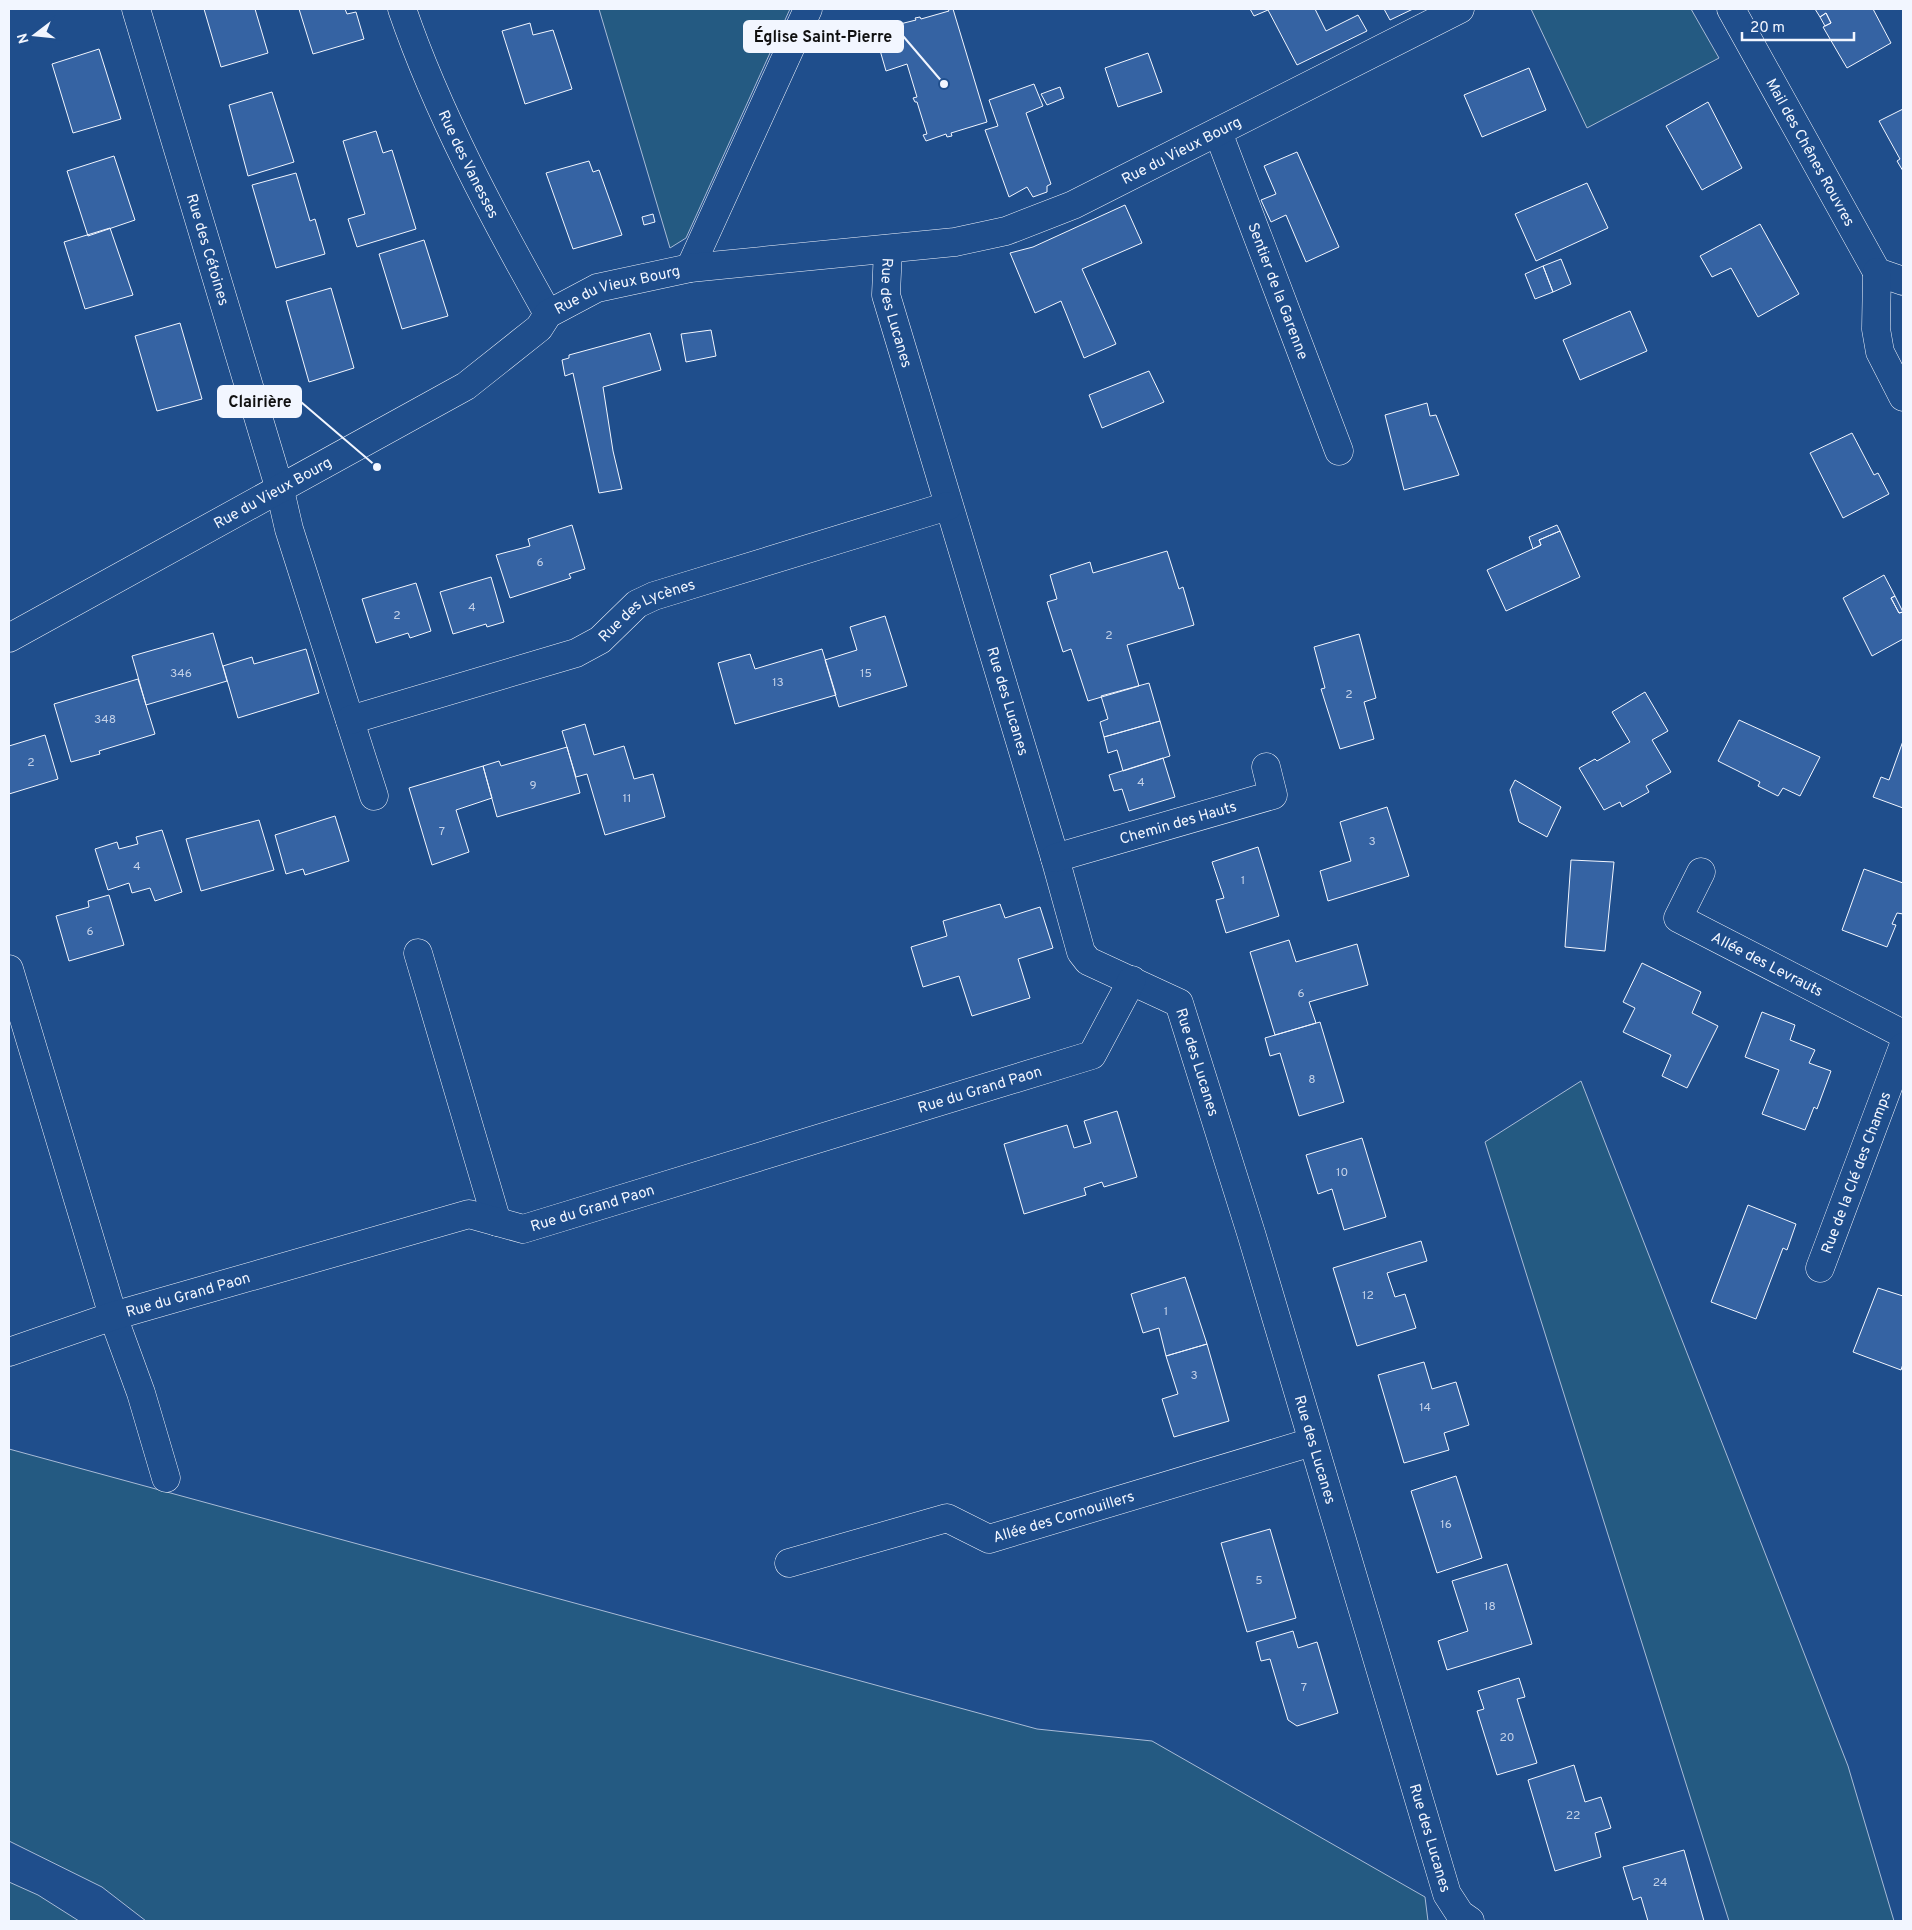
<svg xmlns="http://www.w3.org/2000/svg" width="1912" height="1930" font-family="Overpass,sans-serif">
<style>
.green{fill:#245a82;stroke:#a8bbd7}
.building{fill:#3563a3;stroke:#f2f6ff}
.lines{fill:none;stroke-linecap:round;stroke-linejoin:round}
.minor-casing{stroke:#f2f6ff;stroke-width:29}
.minor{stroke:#1f4e8c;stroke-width:28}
.labels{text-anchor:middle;stroke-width:4;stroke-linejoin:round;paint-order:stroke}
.number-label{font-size:12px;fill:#c3d1e8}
.street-label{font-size:15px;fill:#f2f6ff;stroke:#1f4e8c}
.leader{fill:none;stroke:#f2f6ff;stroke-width:2}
.callout-dot{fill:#f2f6ff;stroke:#1f4e8c;stroke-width:2}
.callout{fill:#f2f6ff;stroke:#f2f6ff;stroke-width:2}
.callout-label{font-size:16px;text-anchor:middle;font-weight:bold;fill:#111}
</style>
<rect width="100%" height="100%" fill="#1f4e8c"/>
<!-- green -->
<path class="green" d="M599,9H790L686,238L670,248Z
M1531,9H1691L1719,58L1587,128Z
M1581,1081L1848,1766L1894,1921H1729L1485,1142Z
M9,1449L1037,1729L1152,1741L1425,1897L1428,1921H146L102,1887L9,1841Z
M9,1882L38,1895L79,1921H9Z"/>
<!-- building -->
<path class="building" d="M204,9H255L268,53L221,67Z
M299,9H345L347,14L356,12L364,39L313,54Z
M948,9H953L987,122L951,133L952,136L947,137L946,134L926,141L923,135L927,134L917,102H915L913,98L917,97L907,64L886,71L875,33L896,27L895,23L900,22V24L916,20L915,18L920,17L921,19L949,11Z
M1250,9H1315L1326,31L1358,15L1367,31L1297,65L1268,10L1254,16Z
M1384,9H1413L1390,20Z
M1815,9H1873L1891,43L1847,68L1823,27L1831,23L1826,13L1820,17Z
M1826,13L1831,23L1825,26L1820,17Z
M530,23L533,35L553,30L572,89L525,104L502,31Z
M99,49L121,119L73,133L52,64Z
M1148,53L1162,92L1118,107L1105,68Z
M1529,68L1546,110L1482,137L1464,95Z
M1034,84L1043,106L1026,113L1051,184L1047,186V192L1033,197L1027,187L1009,197L985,130L998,126L989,100Z
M1060,87L1064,98L1047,105L1041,94Z
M272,92L294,162L248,176L229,105Z
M1708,102L1742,168L1702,190L1666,126Z
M1903,109V171L1897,161L1900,159L1879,121Z
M376,131L383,153L392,150L416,229L357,247L348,219L365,214L343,141Z
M1297,152L1339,247L1306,262L1286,215L1271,222L1261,200L1276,194L1264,166Z
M114,156L135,220L88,236L67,171Z
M589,161L593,172L599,170L622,235L573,249L546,173Z
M296,173L310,221L315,219L325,254L276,268L252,185Z
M1587,183L1608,228L1536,261L1515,214Z
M1125,205L1142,243L1082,269L1116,344L1084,358L1061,301L1035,313L1010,253L1033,247Z
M653,214L655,222L644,225L642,217Z
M1760,224L1799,294L1758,317L1731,268L1712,277L1700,256Z
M110,228L133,295L85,309L64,242Z
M424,240L448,316L402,329L379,254Z
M1561,259L1571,284L1553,292L1543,266Z
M1543,266L1553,292L1535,299L1525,274Z
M331,288L354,368L309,382L286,301Z
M1630,311L1647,351L1580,380L1563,340Z
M180,323L202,399L157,411L135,336Z
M711,330L716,356L686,362L681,334Z
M650,333L661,370L603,387L613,451L622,489L599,493L573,373L565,376L562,360L569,358V355Z
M1149,371L1164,402L1102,428L1089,395Z
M1427,403L1430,416L1436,415L1459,475L1404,490L1385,415Z
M1852,433L1874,475L1878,473L1889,494L1843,518L1810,453Z
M572,525L585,569L569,574L571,578L510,598L496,555L530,546L528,539Z
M1557,525L1560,531L1539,540L1541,545L1533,549L1529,537Z
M1560,531L1580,577L1506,611L1487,570L1541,545L1539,540Z
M1167,551L1179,589L1183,587L1194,625L1127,645L1139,686L1088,701L1071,649L1063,652L1047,602L1057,599L1050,575L1090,562L1093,573Z
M1884,575L1895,596L1891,598L1899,613L1903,612V639L1872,656L1843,598Z
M491,577L504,622L487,627L486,624L453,634L440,592Z
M416,583L431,631L410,638L408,633L376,643L362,599Z
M1895,596L1903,612L1899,613L1891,598Z
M885,616L907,686L839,707L825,660L857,650L850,627Z
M213,633L227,681L146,705L132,656Z
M1359,634L1376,698L1364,702L1374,739L1340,749L1321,689L1325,688L1314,647Z
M306,649L319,693L238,718L223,666L252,657L254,664Z
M822,649L836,695L735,724L718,663L750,654L755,669Z
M138,679L155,734L99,751L100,754L71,762L54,704Z
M1149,683L1160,721L1104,737L1100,722L1108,719L1101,696Z
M1645,692L1668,731L1652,740L1671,772L1646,786L1649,792L1622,807L1620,802L1604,810L1579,768L1595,759L1597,761L1630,742L1612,712Z
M1739,720L1820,757L1800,796L1783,788L1778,796L1758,786L1760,782L1718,761Z
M1160,721L1170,756L1123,771L1117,750L1108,753L1104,737Z
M585,724L594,755L624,746L634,779L653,774L665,817L605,835L587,774L576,777L562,731Z
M45,735L58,779L9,794V746Z
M1903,741V808L1873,797L1881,777L1889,780Z
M567,747L580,793L497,817L483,766L499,761L501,766Z
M1163,758L1175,797L1129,811L1122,789L1114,791L1109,775Z
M483,766L492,798L456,810L469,852L432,865L409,788Z
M1515,780L1561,807L1547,837L1519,822L1510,790Z
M1387,807L1409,876L1328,901L1320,871L1351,861L1340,822Z
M335,816L349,861L305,875L303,869L286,874L275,835Z
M259,820L274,870L201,891L186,839Z
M162,830L182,892L155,901L150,888L132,893L129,883L108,890L95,849L117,842L119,849L138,844L136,837Z
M1258,847L1279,916L1226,933L1216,900L1224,898L1212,862Z
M1571,860L1614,862L1605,951L1565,947Z
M1864,869L1903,883V914L1897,913L1892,924L1896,925L1887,947L1842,930Z
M109,895L124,945L69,961L56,916L89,907L88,901Z
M1000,904L1005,918L1040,907L1053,948L1018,959L1030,998L972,1016L959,976L923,987L911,947L947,936L943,921Z
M1289,940L1296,962L1357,944L1368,985L1309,1002L1316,1023L1275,1035L1250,952Z
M1642,963L1701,992L1692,1013L1718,1026L1687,1088L1662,1076L1671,1055L1623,1032L1635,1008L1623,1002Z
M1762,1012L1795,1025L1790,1040L1815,1050L1809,1063L1831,1071L1817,1109L1814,1107L1805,1130L1762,1114L1779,1070L1745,1057Z
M1320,1022L1344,1102L1299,1116L1280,1053L1270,1056L1265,1038Z
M1117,1111L1137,1177L1104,1187L1102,1182L1084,1188L1086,1195L1024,1214L1004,1144L1067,1125L1074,1148L1091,1143L1084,1121Z
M1362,1138L1386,1217L1344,1230L1332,1189L1318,1194L1306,1155Z
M1748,1205L1796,1224L1787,1250L1783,1248L1756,1319L1711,1302Z
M1421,1241L1427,1261L1387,1273L1395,1297L1405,1294L1416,1328L1357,1346L1333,1268Z
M1185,1277L1207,1344L1166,1356L1159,1328L1143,1333L1131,1294Z
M1878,1288L1903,1296V1364L1901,1370L1853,1352Z
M1207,1344L1229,1421L1174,1437L1162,1399L1178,1394L1166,1356Z
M1424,1362L1432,1389L1456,1382L1469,1425L1444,1433L1449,1450L1404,1463L1378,1375Z
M1456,1476L1482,1558L1437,1573L1411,1491Z
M1270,1529L1296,1618L1247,1632L1221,1543Z
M1507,1564L1532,1644L1447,1670L1438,1641L1468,1631L1452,1581Z
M1293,1631L1298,1648L1317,1642L1338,1713L1297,1726L1288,1720L1270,1659L1261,1661L1256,1642Z
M1519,1678L1525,1697L1517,1699L1537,1763L1497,1775L1477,1711L1484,1709L1478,1691Z
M1574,1765L1585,1802L1601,1797L1611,1828L1595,1833L1601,1857L1555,1871L1528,1780Z
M1684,1850L1704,1921H1648L1641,1897L1633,1900L1623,1867Z"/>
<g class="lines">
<defs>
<g id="minor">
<path id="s1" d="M136,9L280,490L289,529L374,796"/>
<path id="s2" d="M402,9C438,114 494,218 548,314"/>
<path id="s3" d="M1731,9L1877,272L1903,281"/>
<path id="s4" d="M1218,132L1339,451"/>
<path id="s5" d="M888,249L886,295L1055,858L1081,952L1088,961L1179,1003L1251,1233L1447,1894L1460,1914L1470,1921"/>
<path d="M690,268L808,9"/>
<path d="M1877,272L1876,329L1880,352L1903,397"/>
<path id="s6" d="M9,638L466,386L539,328L548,314L597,288L690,268L955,242L1006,231L1073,205L1460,9"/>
<path id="s7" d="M350,720L576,653L600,640L637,604L654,596L948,506"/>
<path id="s8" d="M1055,858L1273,795L1266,767"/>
<path id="s9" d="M1701,872L1678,918L1903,1034"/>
<path d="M418,953L497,1222"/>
<path d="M9,969L113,1316L141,1393L166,1478"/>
<path id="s10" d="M1820,1268L1903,1047"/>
<path id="s11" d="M9,1352L113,1316L469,1214L523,1229L1092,1055L1132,980"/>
<path id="s12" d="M789,1563L947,1518L989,1539L1312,1442"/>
</g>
</defs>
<!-- minor casing -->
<use href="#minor" class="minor-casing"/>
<!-- minor -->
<use href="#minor" class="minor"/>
</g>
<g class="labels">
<!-- number labels -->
<g class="number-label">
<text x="540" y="566">6</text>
<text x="472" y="611">4</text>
<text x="397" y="619">2</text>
<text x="1109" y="639">2</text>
<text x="181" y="677">346</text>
<text x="866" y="677">15</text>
<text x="778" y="686">13</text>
<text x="1349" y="698">2</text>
<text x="105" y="723">348</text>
<text x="31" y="766">2</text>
<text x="1141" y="786">4</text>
<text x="533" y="789">9</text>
<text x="627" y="802">11</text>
<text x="442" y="835">7</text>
<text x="1372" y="845">3</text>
<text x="137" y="870">4</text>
<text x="1243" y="884">1</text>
<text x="90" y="935">6</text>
<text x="1301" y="997">6</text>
<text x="1312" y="1083">8</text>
<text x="1342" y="1176">10</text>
<text x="1368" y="1299">12</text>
<text x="1166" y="1315">1</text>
<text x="1194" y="1379">3</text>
<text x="1425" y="1411">14</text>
<text x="1446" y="1528">16</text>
<text x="1259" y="1584">5</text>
<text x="1490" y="1610">18</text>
<text x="1304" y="1691">7</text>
<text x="1507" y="1741">20</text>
<text x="1573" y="1819">22</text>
<text x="1660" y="1886">24</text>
</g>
<!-- street labels -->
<g class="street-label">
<text dy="5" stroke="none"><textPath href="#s6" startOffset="1294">Rue du Vieux Bourg</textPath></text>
<text dy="5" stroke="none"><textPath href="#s3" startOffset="164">Mail des Chênes Rouvres</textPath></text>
<text dy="5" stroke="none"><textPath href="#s2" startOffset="169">Rue des Vanesses</textPath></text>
<text dy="5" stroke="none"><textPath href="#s1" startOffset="251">Rue des Cétoines</textPath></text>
<text dy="5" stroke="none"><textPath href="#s6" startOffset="706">Rue du Vieux Bourg</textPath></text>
<text dy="5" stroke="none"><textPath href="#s4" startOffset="170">Sentier de la Garenne</textPath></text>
<text dy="5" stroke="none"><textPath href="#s5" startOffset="65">Rue des Lucanes</textPath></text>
<text dy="5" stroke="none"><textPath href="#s6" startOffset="301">Rue du Vieux Bourg</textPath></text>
<text dy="5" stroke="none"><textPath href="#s7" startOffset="320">Rue des Lycènes</textPath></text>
<text dy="5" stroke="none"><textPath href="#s5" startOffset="470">Rue des Lucanes</textPath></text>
<text dy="5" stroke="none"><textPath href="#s8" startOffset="128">Chemin des Hauts</textPath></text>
<text dy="5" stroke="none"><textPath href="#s9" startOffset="152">Allée des Levrauts</textPath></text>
<text dy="5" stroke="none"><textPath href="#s5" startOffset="905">Rue des Lucanes</textPath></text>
<text dy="5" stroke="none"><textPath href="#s11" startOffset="1014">Rue du Grand Paon</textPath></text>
<text dy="5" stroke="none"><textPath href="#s10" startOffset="102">Rue de la Clé des Champs</textPath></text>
<text dy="5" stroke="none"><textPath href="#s11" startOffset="609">Rue du Grand Paon</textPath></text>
<text dy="5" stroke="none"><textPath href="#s11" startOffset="188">Rue du Grand Paon</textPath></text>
<text dy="5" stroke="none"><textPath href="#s5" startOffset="1310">Rue des Lucanes</textPath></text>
<text dy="5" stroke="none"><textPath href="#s12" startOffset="289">Allée des Cornouillers</textPath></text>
<text dy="5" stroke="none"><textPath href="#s5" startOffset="1715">Rue des Lucanes</textPath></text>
</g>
</g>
<!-- callouts -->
<path class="leader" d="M944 84L903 36M377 467L301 402"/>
<g class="callout-dot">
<circle cx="944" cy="84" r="5"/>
<circle cx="377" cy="467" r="5"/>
</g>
<g class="callout">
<rect x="744" y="21" width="159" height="31" rx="5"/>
<rect x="218" y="386" width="83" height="31" rx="5"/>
</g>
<g class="callout-label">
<text x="823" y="42">Église Saint-Pierre</text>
<text x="260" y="407">Clairière</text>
</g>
<!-- border -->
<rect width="1912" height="1930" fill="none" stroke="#f2f6ff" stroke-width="20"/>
<!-- north arrow -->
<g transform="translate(35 35) rotate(254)" stroke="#1f4e8c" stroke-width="4" paint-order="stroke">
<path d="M0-4L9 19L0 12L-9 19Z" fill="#f2f6ff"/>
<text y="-8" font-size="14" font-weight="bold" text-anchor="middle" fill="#f2f6ff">N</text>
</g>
<!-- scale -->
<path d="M1742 32v8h112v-8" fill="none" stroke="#f2f6ff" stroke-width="2.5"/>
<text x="1750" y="32" font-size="15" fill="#f2f6ff" stroke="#1f4e8c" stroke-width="4" paint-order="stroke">20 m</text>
</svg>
